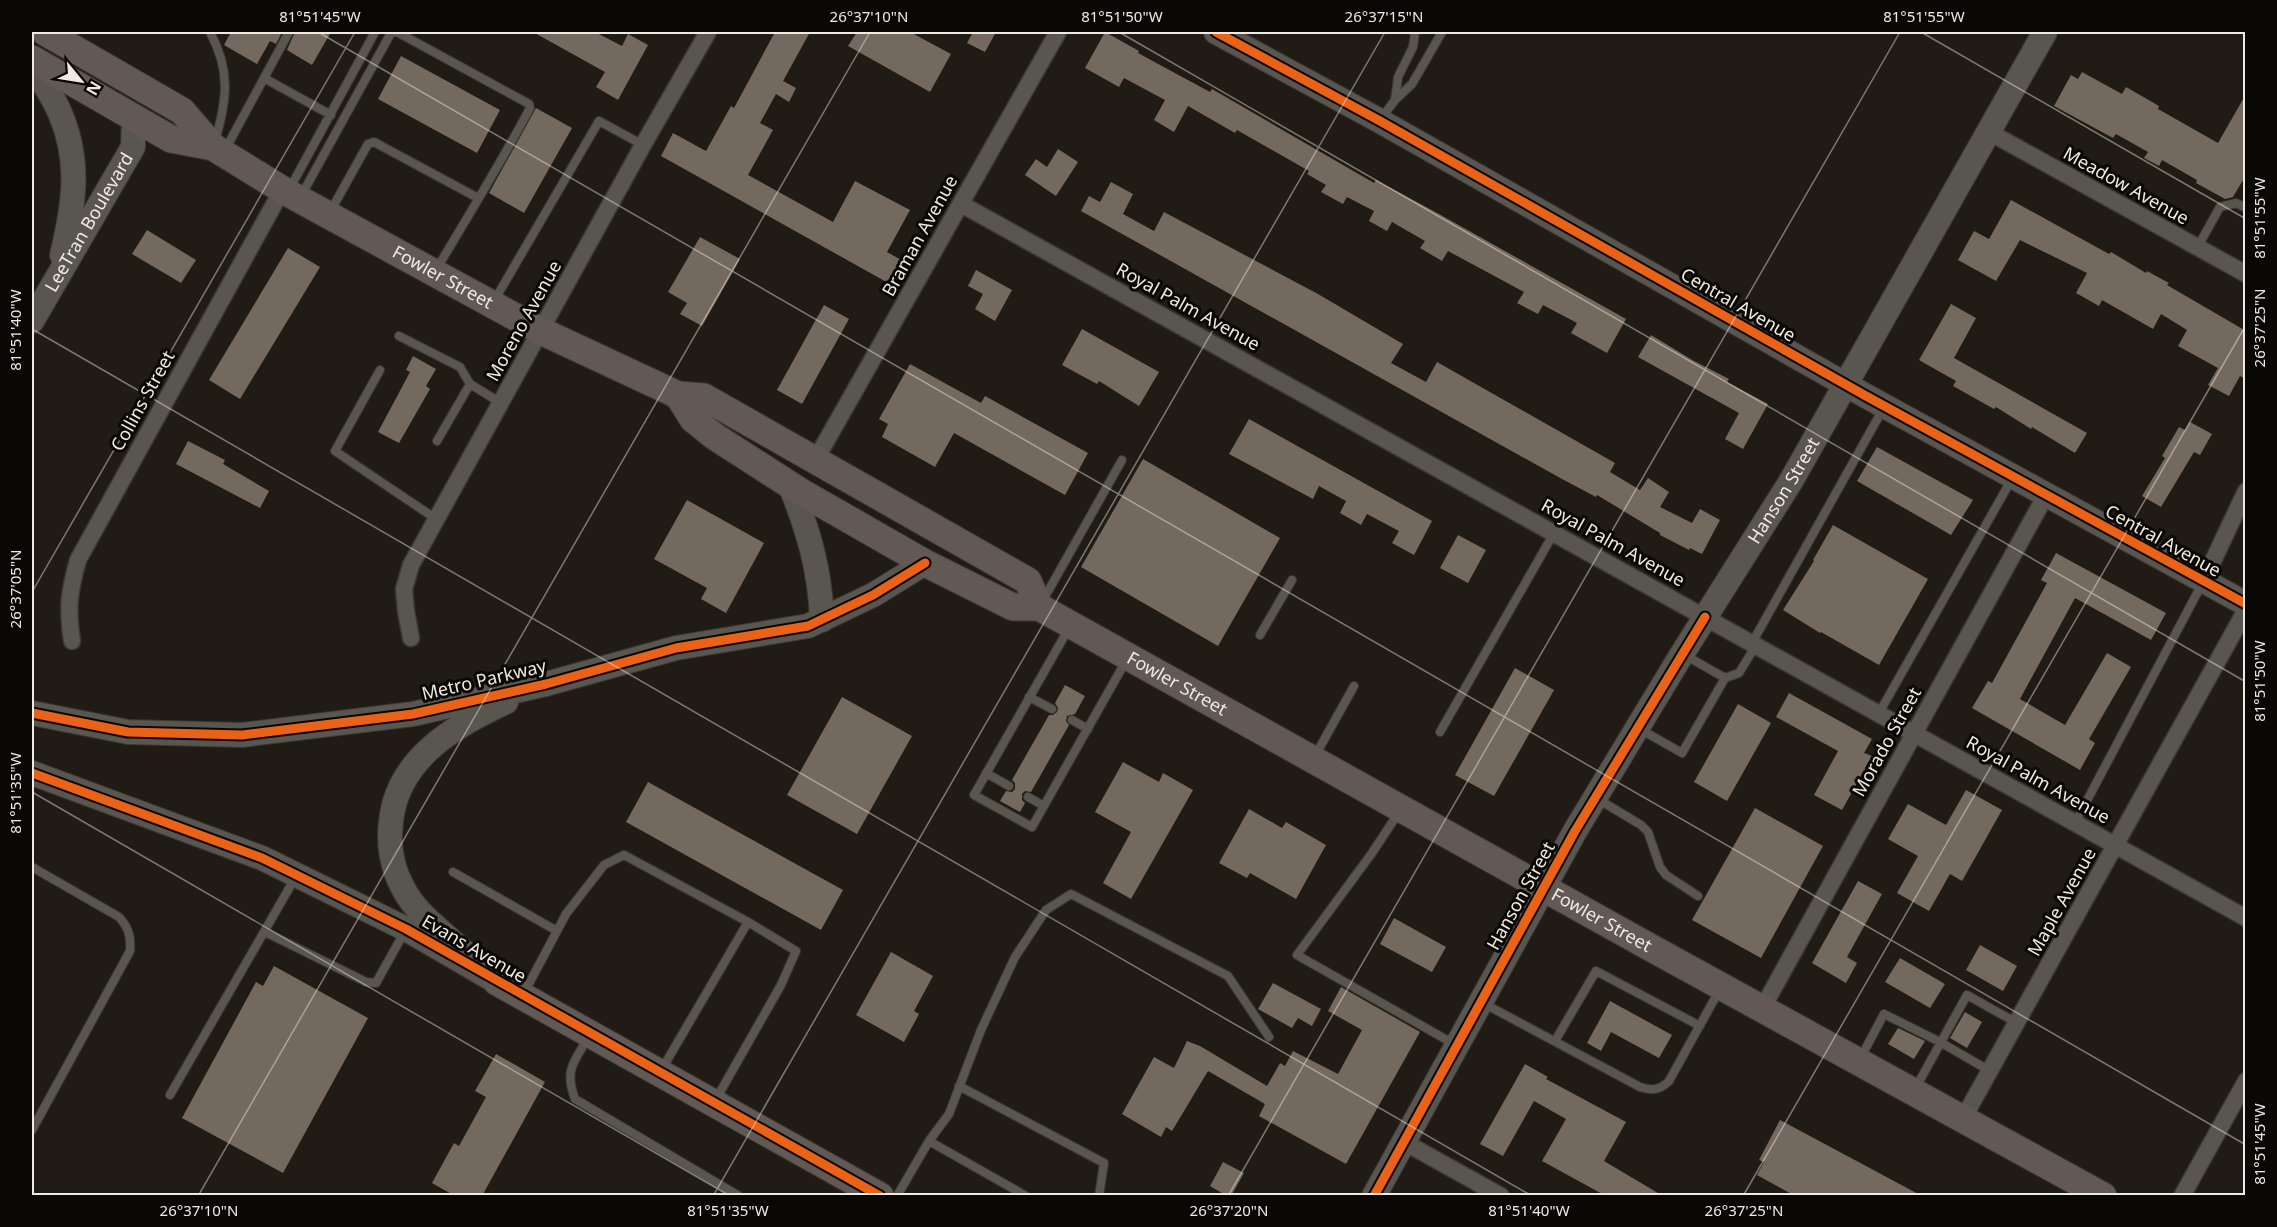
<svg xmlns="http://www.w3.org/2000/svg" width="2277" height="1227" font-family="'Noto Sans',sans-serif">
<style>
.building{fill:#74695f}
.lines{fill:none;stroke-linecap:round;stroke-linejoin:round}
.lane-casing{stroke:#3b3733;stroke-width:10}
.street-casing{stroke:#3b3733;stroke-width:19}
.secondary-casing{stroke:#3b3733;stroke-width:26}
.primary-casing{stroke:#3b3733;stroke-width:29}
.lane{stroke:#595650;stroke-width:8}
.street{stroke:#595650;stroke-width:16}
.secondary{stroke:#595650;stroke-width:24}
.primary{stroke:#625854;stroke-width:27}
.cycleway-casing{stroke:#0a0804;stroke-width:13}
.cycleway{stroke:#ea6118;stroke-width:9}
.ticks{fill:none;stroke:#efeae3;stroke-width:1.5;stroke-opacity:0.45}
.labels{text-anchor:middle;stroke-width:6;stroke-linejoin:round;paint-order:stroke}
.street-label{font-size:18px;fill:#efeae3;stroke:#0a0804}
.neatline{fill:none;stroke:#efeae3;stroke-width:2}
.ticks-label{font-size:15px;text-anchor:middle;fill:#efeae3}
</style>
<rect width="100%" height="100%" fill="#201c15"/>
<!-- building -->
<path class="building" d="M231,32H282L276,44L270,41L257,64L224,45Z
M295,32H331L312,65L287,50Z
M533,32H595L622,46L628,34L648,45L618,100L596,87L605,72Z
M775,32H810L783,81L796,88L789,102L776,94L760,123L773,130L748,175L833,222L855,181L910,210L887,252L903,261L890,284L661,156L673,133L706,151L731,106L734,108Z
M857,32H910L951,54L930,92L848,46Z
M973,32H996L985,52L967,43Z
M1105,32L1139,51L1138,53L1210,92L1212,89L1374,183L1376,180L1439,214L1626,319L1607,353L1571,333L1577,323L1543,305L1538,314L1517,303L1524,292L1448,251L1442,261L1420,248L1425,241L1392,222L1387,231L1369,221L1374,211L1347,197L1343,204L1321,192L1326,185L1307,174L1309,171L1237,130L1235,133L1188,106L1174,132L1154,120L1165,100L1124,78L1119,87L1085,68Z
M401,56L500,110L477,153L378,99Z
M2082,72L2122,94L2126,87L2159,106L2158,109L2218,143L2246,94V175L2233,197L2225,199L2196,183L2197,180L2162,160L2159,166L2144,158L2148,152L2116,134L2113,138L2054,106L2071,75L2078,79Z
M536,108L572,128L524,213L489,193Z
M1058,149L1078,162L1056,196L1025,175L1036,159L1047,167Z
M1111,182L1133,194L1123,214L1154,231L1164,212L1318,294L1403,344L1391,363L1426,382L1437,362L1615,463L1610,472L1640,490L1648,478L1669,492L1660,507L1692,523L1700,509L1720,520L1702,554L1690,548L1689,550L1660,535V533L1597,495L1596,497L1562,479L1081,211L1089,196L1100,202Z
M2011,200L2109,254L2111,252L2146,273L2147,271L2169,283L2167,285L2246,331V379L2240,376L2229,396L2208,385L2218,368L2178,346L2187,330L2161,314L2153,329L2102,300L2099,306L2076,293L2087,273L2020,240L1996,281L1958,260L1974,231L1989,239Z
M147,230L196,260L181,283L132,254Z
M700,237L740,259L702,326L680,314L687,303L668,292Z
M288,248L320,267L240,399L209,380Z
M976,270L1012,290L995,321L975,309L983,294L968,286Z
M1951,304L1976,318L1954,358L2087,433L2075,453L2032,427L2031,429L1996,407L1994,409L1953,386L1956,381L1919,360Z
M824,305L849,319L802,404L777,390Z
M1082,329L1159,372L1139,406L1099,381L1097,384L1062,365Z
M1651,335L1694,361L1729,379L1727,382L1768,404L1743,449L1725,439L1739,413L1638,357Z
M413,356L436,369L426,386L430,389L399,443L378,432L410,372L406,370Z
M910,364L981,403L985,396L1088,453L1065,495L954,433L935,467L882,437L888,424L879,419Z
M1249,419L1432,521L1414,555L1392,543L1399,531L1367,514L1361,525L1340,513L1346,501L1319,486L1313,499L1229,454Z
M2190,422L2212,434L2200,455L2194,452L2161,507L2142,496L2165,458L2162,456L2179,427L2185,430Z
M188,441L225,460L223,464L269,491L260,508L176,464Z
M1877,447L1973,500L1951,535L1857,481Z
M1143,459L1280,538L1218,646L1081,567Z
M687,500L764,543L726,613L701,599L707,588L654,559Z
M1833,525L1928,579L1879,665L1821,632L1820,633L1783,610L1814,561L1813,560Z
M1458,535L1486,550L1468,583L1440,568Z
M2056,553L2166,613L2151,640L2075,598L2020,699L2065,725L2107,653L2131,667L2089,739L2095,743L2080,770L1972,708L1988,681L1992,683L2047,583L2041,580Z
M1515,668L1554,690L1494,796L1455,775Z
M1065,685L1085,696L1075,714L1067,716L1066,721L1069,725L1031,792L1025,791L1022,794V800L1025,803L1020,812L1000,801L1006,791L1012,792L1015,789V783L1012,780L1049,715H1053L1057,712L1058,708L1055,703Z
M1789,693L1872,739L1864,753L1872,756L1842,810L1814,795L1838,751L1776,717Z
M842,697L912,736L857,834L787,795Z
M1738,704L1771,723L1727,801L1694,782Z
M1123,762L1159,782L1163,773L1193,790L1131,899L1103,883L1131,832L1095,812Z
M648,782L843,890L821,930L626,822Z
M1966,790L2002,810L1962,881L1950,874L1929,911L1897,893L1918,856L1888,839L1908,804L1946,825Z
M1755,808L1823,846L1761,958L1692,920Z
M1249,809L1282,828L1286,822L1326,845L1296,899L1250,873L1247,878L1219,863Z
M1858,881L1882,894L1847,957L1857,963L1846,983L1812,963Z
M1394,918L1446,947L1432,972L1380,944Z
M1980,945L2017,966L2003,991L1966,970Z
M891,952L933,976L914,1011L919,1014L904,1042L856,1015Z
M1900,958L1945,984L1930,1008L1885,982Z
M274,966L368,1018L283,1173L182,1118L256,982L263,986Z
M1273,983L1321,1009L1312,1026L1298,1018L1292,1028L1258,1009Z
M1341,987L1420,1032L1346,1164L1259,1116L1265,1104L1208,1071L1172,1131L1166,1127L1161,1137L1122,1114L1154,1057L1174,1068L1187,1041L1200,1046L1267,1086L1280,1063L1285,1066L1293,1051L1338,1074L1362,1030L1328,1011Z
M1610,1001L1672,1035L1659,1058L1611,1032L1601,1051L1587,1043Z
M1965,1012L1982,1022L1967,1048L1950,1038Z
M1898,1028L1925,1041L1914,1059L1888,1044Z
M496,1054L545,1082L482,1196H455L432,1183L454,1143L459,1146L486,1097L475,1091Z
M1525,1064L1548,1077L1546,1079L1626,1122L1604,1161L1663,1196H1606L1542,1161L1566,1119L1534,1101L1503,1156L1480,1144Z
M1780,1120L1922,1196H1795L1757,1175L1764,1162L1759,1160Z
M1223,1162L1244,1173L1231,1196H1227L1210,1186Z"/>
<g class="lines">
<defs>
<path id="lane" d="M210,32C231,71 227,100 215,141
M397,32L529,104L530,108C501,163 468,216 436,270
M264,78L331,115
M1395,100L1398,77L1413,47L1415,32
M1380,120L1395,100L1412,84L1442,32
M225,150L289,32
M289,190L375,32
M301,196L391,33L396,32
M330,212L368,144L374,142L478,198
M2197,248L2220,207L2236,203L2246,208
M494,301L599,121L643,145
M399,336L460,367L470,384L501,403
M380,370L335,451L436,519
M437,441L470,384
M1042,602L1122,460
M1069,628L974,795L1032,827L1127,659
M1260,635L1292,580
M1752,643L1883,409
M1725,678L1739,673L1756,645
M1029,697L1052,709
M1879,713L2013,477
M1072,720L1088,729
M1638,728L1682,753L1725,678L1683,654
M1440,732L1554,533
M1315,756L1354,686
M986,773L1009,786
M1028,797L1044,806
M1596,798L1641,825L1648,832L1660,867L1666,875L1698,896
M1399,812L1372,853L1297,955L1454,1044
M2075,823L2203,582
M32,867L119,917C129,928 131,937 130,951L32,1130
M453,872L557,931
M265,932L366,982L376,983L405,931
M524,993L566,914L604,865L624,855L748,922L796,951L781,985L715,1101
M1481,1002L1640,1087C1652,1091 1660,1090 1669,1081L1720,989
M588,1038C574,1062 564,1070 575,1099L739,1196
M1555,1041L1596,971L1700,1026
M1860,1059L1884,1014L1940,1042L1990,1071
M662,1069L748,922
M959,1086L1104,1163L1099,1196
M1915,1089L1967,995L2017,1023
M170,1095L295,878
M929,1141L1026,1196
M897,1196L929,1141L949,1114L981,1030L1015,957L1046,910L1071,894L1228,976L1269,1037"/>
<path id="street" d="M1989,132L2246,274
M961,204L2246,918
M816,459L1058,32
M2203,582L2246,491
M411,638L406,611L404,589L411,565L643,145L708,32
M72,641C67,608 69,592 78,560L282,190
M1762,1009L2046,495
M1964,1117L2246,610
M1404,1142L1501,1196
M2182,1196L2246,1081"/>
<g id="secondary">
<path d="M1216,32L1380,121L1866,396L2246,604"/>
<path d="M32,64C41,80 53,96 60,113C81,162 74,205 62,255"/>
<path id="s1" d="M32,321L133,147L134,118"/>
<path d="M790,485C809,532 820,570 822,620"/>
<path d="M32,713L128,732L242,735L413,714L546,684L676,648L808,626L873,595L925,563"/>
<path d="M32,773L262,858L406,929L497,982"/>
<path d="M463,951C443,932 416,914 403,888C392,868 388,844 391,822C397,759 454,726 506,702"/>
<path id="s2" d="M1374,1196L1575,831L1682,654L1791,481L2045,32"/>
</g>
<g id="primary">
<path id="s3" d="M45,32L182,111L213,147L288,193L541,331L678,395L704,397L1028,581L1039,607"/>
<path d="M32,59L171,139L213,147"/>
<path id="s4" d="M678,395L693,419L714,436L801,492L925,563L1013,607H1039L1646,945L2103,1196"/>
<path d="M497,982L880,1196"/>
</g>
</defs>
<!-- lane casing -->
<use href="#lane" class="lane-casing"/>
<!-- street casing -->
<use href="#street" class="street-casing"/>
<!-- secondary casing -->
<use href="#secondary" class="secondary-casing"/>
<!-- primary casing -->
<use href="#primary" class="primary-casing"/>
<!-- lane -->
<use href="#lane" class="lane"/>
<!-- street -->
<use href="#street" class="street"/>
<!-- secondary -->
<use href="#secondary" class="secondary"/>
<!-- primary -->
<use href="#primary" class="primary"/>
<defs>
<path id="cycleway" d="M1216,32L1380,121L1866,396L2246,604
M32,713L128,732L242,735L413,714L546,684L676,648L808,626L873,595L925,563
M32,773L262,858L406,929L880,1196
M1374,1196L1575,831L1705,617"/>
</defs>
<!-- cycleway casing -->
<use href="#cycleway" class="cycleway-casing"/>
<!-- cycleway -->
<use href="#cycleway" class="cycleway"/>
</g>
<!-- ticks -->
<path class="ticks" d="M318,32L2246,1145M1119,32L2246,682M1921,32L2246,219M32,329L1532,1196M32,592L355,32M32,792L730,1196M198,1196L870,32M713,1196L1385,32M1228,1196L1900,32M1743,1196L2246,325"/>
<g class="labels">
<!-- street labels -->
<g class="street-label">
<text transform="translate(2126 186) rotate(29)" y="6">Meadow Avenue</text>
<text dy="6" stroke="none"><textPath href="#s1" startOffset="114">LeeTran Boulevard</textPath></text>
<text transform="translate(920 236) rotate(-61)" y="6">Braman Avenue</text>
<text dy="6" stroke="none"><textPath href="#s3" startOffset="470">Fowler Street</textPath></text>
<text transform="translate(1738 305) rotate(30)" y="6">Central Avenue</text>
<text transform="translate(1188 307) rotate(29)" y="6">Royal Palm Avenue</text>
<text transform="translate(524 321) rotate(-61)" y="6">Moreno Avenue</text>
<text transform="translate(143 401) rotate(-61)" y="6">Collins Street</text>
<text dy="6" stroke="none"><textPath href="#s2" startOffset="816">Hanson Street</textPath></text>
<text transform="translate(2163 541) rotate(29)" y="6">Central Avenue</text>
<text transform="translate(1613 543) rotate(29)" y="6">Royal Palm Avenue</text>
<text transform="translate(484 680) rotate(-13)" y="6">Metro Parkway</text>
<text dy="6" stroke="none"><textPath href="#s4" startOffset="584">Fowler Street</textPath></text>
<text transform="translate(1887 742) rotate(-61)" y="6">Morado Street</text>
<text transform="translate(2038 780) rotate(29)" y="6">Royal Palm Avenue</text>
<text transform="translate(1521 896) rotate(-61)" y="6">Hanson Street</text>
<text transform="translate(2062 902) rotate(-61)" y="6">Maple Avenue</text>
<text dy="6" stroke="none"><textPath href="#s4" startOffset="1070">Fowler Street</textPath></text>
<text transform="translate(474 949) rotate(30)" y="6">Evans Avenue</text>
</g>
</g>
<!-- border -->
<rect width="2277" height="1227" fill="none" stroke="#0a0804" stroke-width="66"/>
<!-- north arrow -->
<g transform="translate(81 81) rotate(120)" stroke="#0a0804" stroke-width="4.5" paint-order="stroke">
<path d="M0-4.5L10 22L0 15L-10 22Z" fill="#efeae3"/>
<text y="-9" font-size="16" font-weight="bold" text-anchor="middle" fill="#efeae3">N</text>
</g>
<rect x="33" y="33" width="2211" height="1161" class="neatline"/>
<g class="ticks-label">
<text x="320" y="22">81°51'45"W</text>
<text x="869" y="22">26°37'10"N</text>
<text x="1122" y="22">81°51'50"W</text>
<text x="1384" y="22">26°37'15"N</text>
<text x="1924" y="22">81°51'55"W</text>
<text transform="translate(2260 218) rotate(-90)" y="5">81°51'55"W</text>
<text transform="translate(2260 328) rotate(-90)" y="5">26°37'25"N</text>
<text transform="translate(16 330) rotate(-90)" y="5">81°51'40"W</text>
<text transform="translate(16 589) rotate(-90)" y="5">26°37'05"N</text>
<text transform="translate(2260 681) rotate(-90)" y="5">81°51'50"W</text>
<text transform="translate(16 793) rotate(-90)" y="5">81°51'35"W</text>
<text transform="translate(2260 1144) rotate(-90)" y="5">81°51'45"W</text>
<text x="199" y="1216">26°37'10"N</text>
<text x="728" y="1216">81°51'35"W</text>
<text x="1229" y="1216">26°37'20"N</text>
<text x="1529" y="1216">81°51'40"W</text>
<text x="1744" y="1216">26°37'25"N</text>
</g>
</svg>
